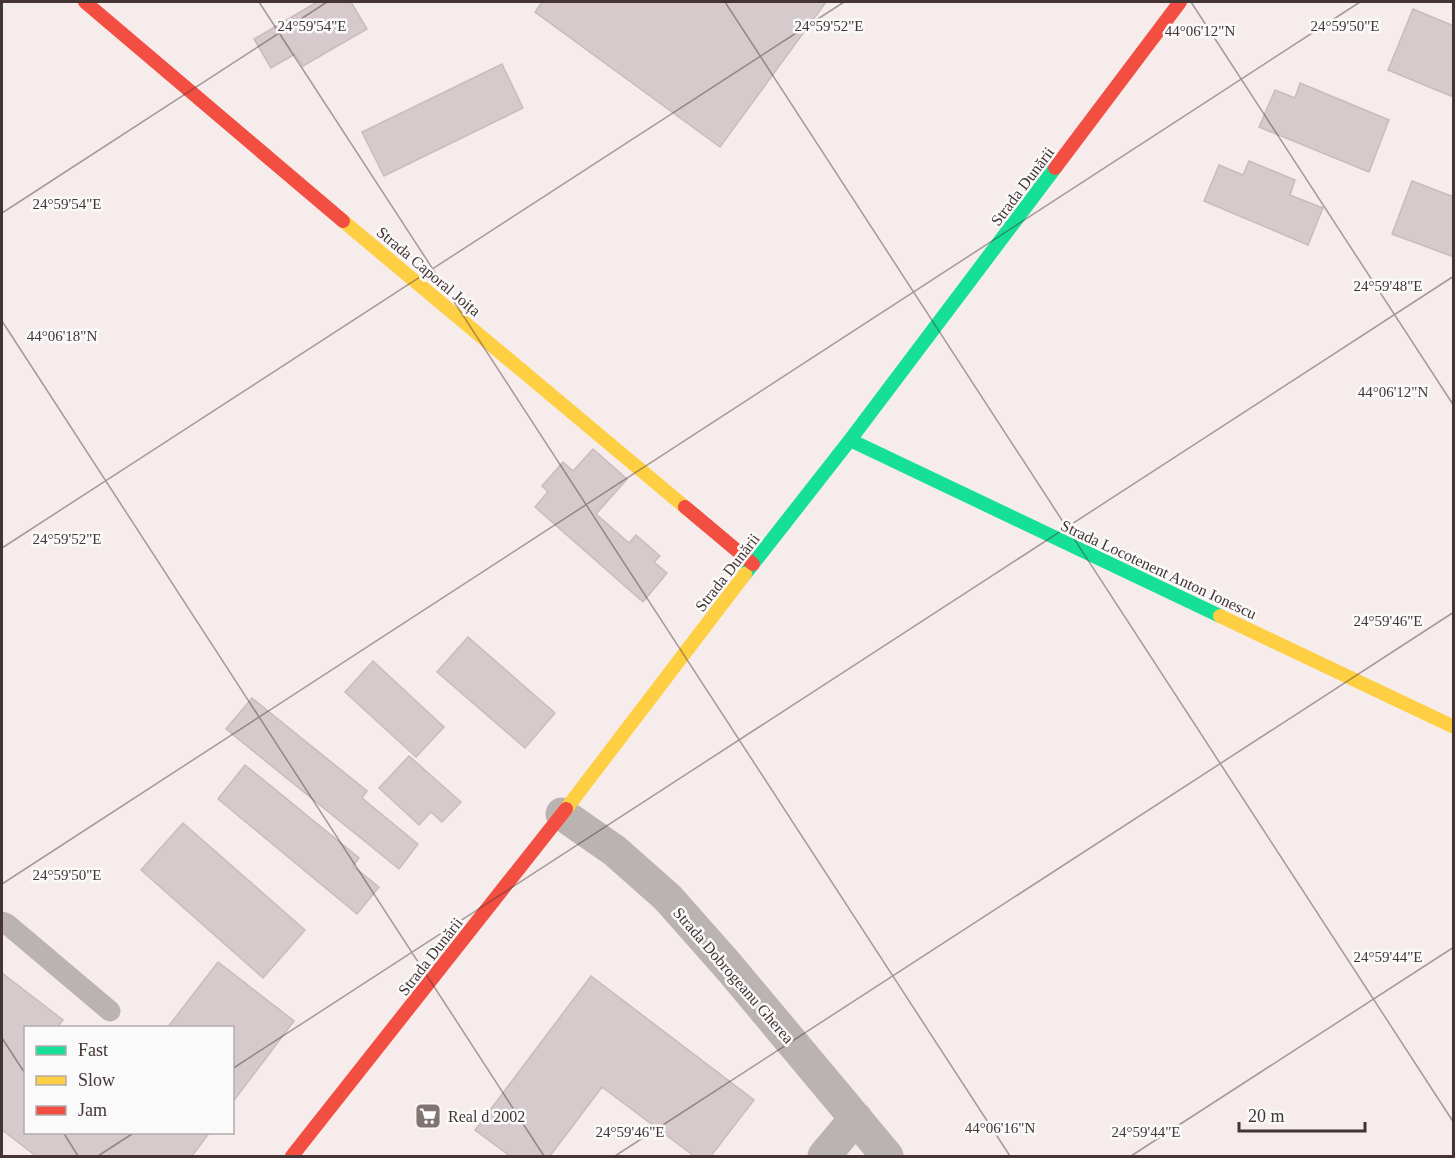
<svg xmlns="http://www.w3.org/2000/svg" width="1455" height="1158" font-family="Georgia,serif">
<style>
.building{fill:#d6cacc;stroke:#c8bcbe;stroke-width:1.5}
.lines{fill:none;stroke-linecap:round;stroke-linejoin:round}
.lane{stroke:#bab3b1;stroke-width:21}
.street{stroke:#bab3b1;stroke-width:33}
.fast{stroke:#16e098;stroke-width:14}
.slow{stroke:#ffcf43;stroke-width:14}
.jam{stroke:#f24e42;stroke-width:14}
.ticks{fill:none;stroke:#453434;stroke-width:1.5;stroke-opacity:0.45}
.labels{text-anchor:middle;stroke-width:5;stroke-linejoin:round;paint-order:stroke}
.street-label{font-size:16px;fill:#453434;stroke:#fafafa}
.poi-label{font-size:16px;fill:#453434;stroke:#fafafa;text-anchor:start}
.ticks-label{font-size:15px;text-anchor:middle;fill:#453434;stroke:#fafafa;stroke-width:5;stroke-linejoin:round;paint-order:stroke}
</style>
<rect width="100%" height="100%" fill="#f6ecec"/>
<!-- building -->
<path class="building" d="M317,2H351L367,29L303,66L295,54L271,68L254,39Z
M542,2H826L720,147L535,12Z
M1413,9L1454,26V91L1451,96L1388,70Z
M502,64L523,108L384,176L362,132Z
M1300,83L1389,120L1369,172L1259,127L1275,90L1295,98Z
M1249,161L1295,180L1290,195L1323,208L1308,245L1204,201L1219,165L1243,175Z
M1412,181L1454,197V257L1392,234Z
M593,449L627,479L596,514L629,543L636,535L660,556L654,562L667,573L643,602L535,507L548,492L542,486L563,462L573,471Z
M468,637L555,713L525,748L437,672Z
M373,661L444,727L416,757L345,692Z
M252,698L367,791L362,798L418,844L399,869L226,729Z
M409,756L461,802L442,822L431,812L419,825L379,788Z
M245,765L359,858L353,866L379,887L357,914L218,799Z
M183,823L305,930L263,978L141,870Z
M218,962L294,1021L232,1103V1028L168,1027Z
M2,973L63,1020L57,1028H26V1132H125L130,1136L133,1132H210L192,1156H36L2,1130Z
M591,976L754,1100L711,1156H694L602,1087L550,1156H510L475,1130Z"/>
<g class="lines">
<!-- lane -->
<path class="lane" d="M2,922L7,924L110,1011"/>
<!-- street -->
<path class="street" d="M562,814L615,851L668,898L729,967L887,1156
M824,1156L856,1118"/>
<!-- fast -->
<path class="fast" d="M850,440L1220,616
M745,574L850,440L1055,168"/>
<!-- slow -->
<path class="slow" d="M343,221L685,507
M1220,616L1454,727
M566,809L745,574"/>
<!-- jam -->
<path class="jam" d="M85,2L343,221
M1055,168L1180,2
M685,507L753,564
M292,1156L566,809"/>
</g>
<!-- ticks -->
<path class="ticks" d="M259,2L1010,1156M725,2L1454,1123M1191,2L1454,406M2,213L327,2M2,321L544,1156M2,548L844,2M2,884L1360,2M2,1038L26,1075M232,1069L1454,276M63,1132L78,1156M98,1156L135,1132M615,1156L1454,612M1131,1156L1454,947"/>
<!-- icons -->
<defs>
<symbol id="supermarket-square" viewBox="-11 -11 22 22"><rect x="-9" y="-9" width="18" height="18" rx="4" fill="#837474" stroke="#fafafa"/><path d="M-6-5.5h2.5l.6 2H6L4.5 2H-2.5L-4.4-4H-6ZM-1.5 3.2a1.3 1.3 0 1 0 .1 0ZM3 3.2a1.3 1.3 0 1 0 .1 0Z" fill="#fff"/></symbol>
</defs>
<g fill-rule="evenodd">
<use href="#supermarket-square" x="413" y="1101" width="30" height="30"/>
</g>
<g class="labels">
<!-- street labels -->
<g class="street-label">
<text transform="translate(1022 186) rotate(-53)" y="6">Strada Dunării</text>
<text transform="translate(429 271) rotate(40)" y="6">Strada Caporal Joița</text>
<text transform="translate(1159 569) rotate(25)" y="6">Strada Locotenent Anton Ionescu</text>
<text transform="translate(727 572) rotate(-52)" y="6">Strada Dunării</text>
<text transform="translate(430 956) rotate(-52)" y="6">Strada Dunării</text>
<text transform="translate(734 975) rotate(49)" y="6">Strada Dobrogeanu Gherea</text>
</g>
<!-- poi labels -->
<g class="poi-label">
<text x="448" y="1122">Real d 2002</text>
</g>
</g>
<g class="ticks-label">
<text x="312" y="31">24°59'54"E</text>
<text x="829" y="31">24°59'52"E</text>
<text x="1345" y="31">24°59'50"E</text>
<text x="1200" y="36">44°06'12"N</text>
<text x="67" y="209">24°59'54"E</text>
<text x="1388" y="291">24°59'48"E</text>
<text x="62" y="341">44°06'18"N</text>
<text x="1393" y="397">44°06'12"N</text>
<text x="67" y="544">24°59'52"E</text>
<text x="1388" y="626">24°59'46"E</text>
<text x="67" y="880">24°59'50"E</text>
<text x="1388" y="962">24°59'44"E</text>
<text x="1000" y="1133">44°06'16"N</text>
<text x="630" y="1137">24°59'46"E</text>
<text x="1146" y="1137">24°59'44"E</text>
</g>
<!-- border -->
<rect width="1455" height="1158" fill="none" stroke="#453434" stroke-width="6"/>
<!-- legend -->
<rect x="24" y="1026" width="210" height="108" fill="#fafafa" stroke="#b2abab" stroke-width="1.5"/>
<rect x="36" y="1046" width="30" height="9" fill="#16e098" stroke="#b2abab" stroke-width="1.5"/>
<text x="78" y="1056" font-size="18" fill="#453434">Fast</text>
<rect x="36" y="1076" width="30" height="9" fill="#ffcf43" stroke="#b2abab" stroke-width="1.5"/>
<text x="78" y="1086" font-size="18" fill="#453434">Slow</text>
<rect x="36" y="1106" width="30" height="9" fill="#f24e42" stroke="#b2abab" stroke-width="1.5"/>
<text x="78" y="1116" font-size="18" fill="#453434">Jam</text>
<!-- scale -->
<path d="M1239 1122v9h126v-9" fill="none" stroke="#453434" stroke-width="3"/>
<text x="1248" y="1122" font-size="18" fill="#453434" stroke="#fafafa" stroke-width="4.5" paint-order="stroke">20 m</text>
</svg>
